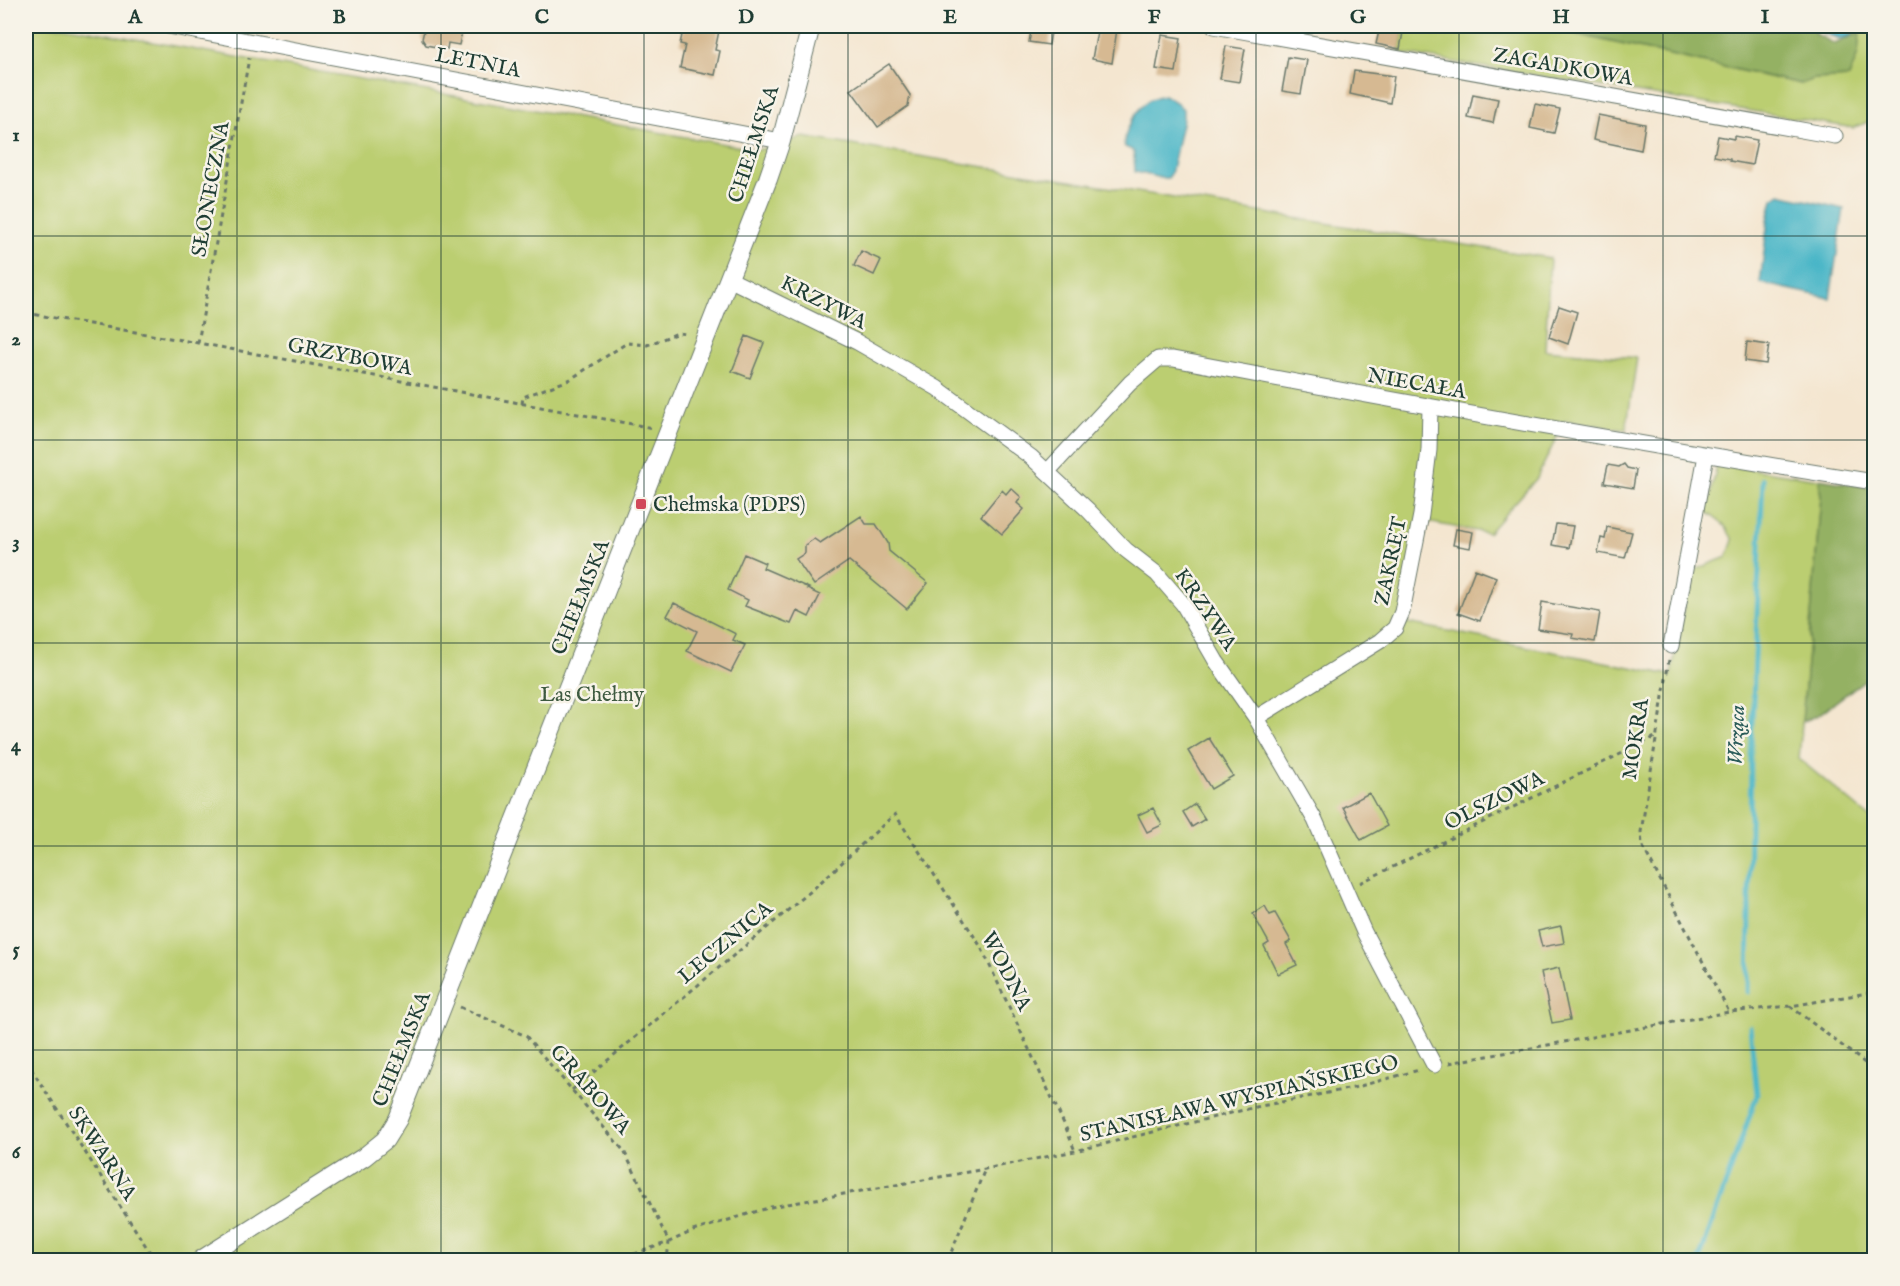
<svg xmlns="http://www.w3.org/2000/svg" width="1900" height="1286" font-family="'IM FELL English',serif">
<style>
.green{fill:#bbce71;stroke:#6d8652;stroke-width:1.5}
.forest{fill:#94b163;stroke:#5a774c;stroke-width:1.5}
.water{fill:#4ab6c7;stroke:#347a7e;stroke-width:1.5}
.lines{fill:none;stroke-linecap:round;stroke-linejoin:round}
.stream{stroke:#4ab6c7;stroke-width:5}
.building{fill:#d6b992}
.minor-casing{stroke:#6a786b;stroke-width:17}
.tertiary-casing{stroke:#6a786b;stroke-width:20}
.path{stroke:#6a786b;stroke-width:3;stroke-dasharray:4.5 4.5;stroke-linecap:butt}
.minor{stroke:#fff;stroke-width:15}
.tertiary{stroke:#fff;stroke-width:18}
.grid{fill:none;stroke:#1f3d34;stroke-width:1.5;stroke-opacity:0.55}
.poi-dot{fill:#d1495b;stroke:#f7f3e8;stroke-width:2}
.labels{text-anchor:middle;stroke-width:5;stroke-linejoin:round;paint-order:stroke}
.street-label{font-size:21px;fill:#1f3d34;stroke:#f7f3e8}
.poi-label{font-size:21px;fill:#1f3d34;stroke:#f7f3e8;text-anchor:start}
.park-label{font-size:21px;fill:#3e5a40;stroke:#f7f3e8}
.water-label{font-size:22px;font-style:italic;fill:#2a5b59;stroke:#f7f3e8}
.neatline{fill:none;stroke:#1f3d34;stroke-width:2}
.grid-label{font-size:20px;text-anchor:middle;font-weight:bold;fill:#1f3d34}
</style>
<rect width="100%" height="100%" fill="#f7f3e8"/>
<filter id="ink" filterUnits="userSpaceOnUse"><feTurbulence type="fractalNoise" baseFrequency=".0167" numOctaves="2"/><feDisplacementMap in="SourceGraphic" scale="12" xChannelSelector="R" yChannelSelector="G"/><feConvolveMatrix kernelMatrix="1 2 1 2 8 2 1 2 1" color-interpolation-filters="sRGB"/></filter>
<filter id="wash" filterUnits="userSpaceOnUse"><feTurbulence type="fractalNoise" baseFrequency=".008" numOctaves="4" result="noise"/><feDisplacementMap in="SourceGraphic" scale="24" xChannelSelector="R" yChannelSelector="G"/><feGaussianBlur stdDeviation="1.35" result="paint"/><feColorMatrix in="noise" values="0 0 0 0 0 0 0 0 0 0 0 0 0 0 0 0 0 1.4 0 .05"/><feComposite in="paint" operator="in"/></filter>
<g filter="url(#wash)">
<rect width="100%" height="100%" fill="#f4e6d0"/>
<!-- green -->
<path class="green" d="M26,26H63L758,150L803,137L1337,225L1550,258L1545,350L1637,358L1626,430L1565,420L1537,478L1488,533L1427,522L1407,623L1671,675L1691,571L1727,557L1733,540L1725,526L1707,512L1717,464L1819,479L1821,497L1799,759L1874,821V1260H26Z
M1404,26H1552L1554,29L1801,84L1814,79L1849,77L1860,32L1852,35L1854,26H1874V119L1854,128L1399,53Z"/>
<!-- forest -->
<path class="forest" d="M1552,26H1812L1815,34L1835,44L1860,32L1858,54L1849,77L1814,79L1801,84L1553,29Z
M1819,479L1874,488V673L1818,715L1802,722L1821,497Z"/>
<!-- water -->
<path class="water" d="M1818,26H1854L1852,35L1841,39L1823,33Z
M1164,95L1176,102L1183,109V119L1171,174L1168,178H1161L1135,172L1134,153L1132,150L1125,147L1124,144C1125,129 1136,109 1149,100C1153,98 1159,96 1164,95Z
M1780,194L1844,209L1830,298L1760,283L1768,220L1773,199Z"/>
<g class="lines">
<!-- stream -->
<path class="stream" d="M1748,992L1751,746L1763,479
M1699,1260L1757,1095L1750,1027"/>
</g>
<g id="blocks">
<!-- building -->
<path class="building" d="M425,26H463L459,45L448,43L447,49L426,45L422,39Z
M684,26H720L715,50L720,51L715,75L680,68L685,45L680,44Z
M1032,26H1052L1049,45L1029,42Z
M1098,26L1117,29L1112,63L1092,59Z
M1380,27L1403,32L1400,49L1376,44Z
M1162,35L1181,38L1176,72L1156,69Z
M1226,46L1245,49L1239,82L1220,79Z
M1288,57L1307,60L1301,94L1282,91Z
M889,64L910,95L908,106L878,127L851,90Z
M1354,71L1394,76L1390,103L1350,94Z
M1473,94L1498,99L1493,123L1468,118Z
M1535,104L1560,109L1554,133L1530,128Z
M1598,115L1645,124L1641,150L1593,140Z
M1718,136L1734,139V136L1757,140L1752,165L1730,161V159L1714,156Z
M861,251L881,260L874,275L854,266Z
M1559,306L1577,312L1568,344L1549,337Z
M746,336L764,343L750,378L732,371Z
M1747,342L1769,345L1766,364L1745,361Z
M1624,464L1627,468L1636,470L1633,488L1604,483L1608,465L1619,467Z
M1011,488L1021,497L1017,503L1024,509L1002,534L981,516L1002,490L1006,494Z
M861,516L866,524H876L888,543L889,551L928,583L907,609L849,561L814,585L796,559L805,553V545L814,539L820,543Z
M1556,524L1573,526L1569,548L1552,545Z
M1607,527L1632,532L1625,558L1598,553L1601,538L1605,539Z
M1456,529L1473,532L1470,548L1453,545Z
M744,554L765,563L763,568L809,588L807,589L820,595L809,617L797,611L791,624L745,606L748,600L728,590Z
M1475,569L1496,577L1480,621L1458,613Z
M1542,602L1600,612L1595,642L1572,638L1573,634L1538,629Z
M674,603L736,634L733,640L745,645L731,672L687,651L697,631L667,616Z
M1209,738L1233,776L1211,789L1188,751Z
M1369,793L1387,826L1361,840L1343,807Z
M1195,804L1205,819L1192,827L1183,812Z
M1153,808L1162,825L1147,832L1138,815Z
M1265,906L1270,915L1275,913L1291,941L1286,944L1297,965L1278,974L1264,946L1269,943L1253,914Z
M1561,926L1564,943L1542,947L1538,931Z
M1559,968L1570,1020L1552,1023L1541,972Z"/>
</g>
</g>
<g filter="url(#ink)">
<use href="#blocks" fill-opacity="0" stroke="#6a786b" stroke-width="1.5"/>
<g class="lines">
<defs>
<path id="minor" d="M168,26L781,141
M1214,26L1835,136
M729,279L857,342L937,388L1031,457L1088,510L1126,550L1157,574L1183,604L1216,661L1256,718L1315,820L1364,932L1434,1065
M1047,472L1130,383L1158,359H1173C1406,403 1640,445 1874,482
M1671,646L1706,455
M1256,718L1380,641L1395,628L1402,612L1421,515L1429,450L1430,407"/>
<path id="tertiary" d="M201,1260L364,1157L385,1140L398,1119L768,179L781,141L811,26"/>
</defs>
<!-- minor casing -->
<use href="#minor" class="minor-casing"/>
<!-- tertiary casing -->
<use href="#tertiary" class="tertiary-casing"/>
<!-- path -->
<path class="path" d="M26,313L198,343L653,428
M198,343L249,58
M522,404L523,397L569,380L627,343L647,345L678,333L688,334
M1669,660L1641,832L1642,845L1729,1012
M1360,883L1657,736
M1790,1006L1874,1070
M460,1007L526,1036L624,1151L669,1242L667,1260
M26,1061L155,1260
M1449,1063L1729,1012L1790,1006L1874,992
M572,1090L811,891L895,814L981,947L1066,1128L1075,1151
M617,1260L669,1242L693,1231L771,1207L985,1169L1075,1151L1256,1107L1353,1088L1419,1070
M948,1260L985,1169"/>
<!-- minor -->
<use href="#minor" class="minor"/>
<!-- tertiary -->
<use href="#tertiary" class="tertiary"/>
</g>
</g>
<!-- grid -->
<path class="grid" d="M237,26V1260M441,26V1260M644,26V1260M848,26V1260M1052,26V1260M1256,26V1260M1459,26V1260M1663,26V1260M26,236H1874M26,440H1874M26,643H1874M26,846H1874M26,1050H1874"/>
<!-- markers -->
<rect class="poi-dot" x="635" y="498" width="12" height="12" rx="3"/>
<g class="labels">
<!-- street labels -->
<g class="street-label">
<text transform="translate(478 62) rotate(11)" y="7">LETNIA</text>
<text transform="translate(1563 66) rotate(10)" y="7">ZAGADKOWA</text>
<text transform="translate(753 144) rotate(-72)" y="7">CHEŁMSKA</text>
<text transform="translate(210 189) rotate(-80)" y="7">SŁONECZNA</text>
<text transform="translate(824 302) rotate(27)" y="7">KRZYWA</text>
<text transform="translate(350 356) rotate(11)" y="7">GRZYBOWA</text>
<text transform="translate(1417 383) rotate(10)" y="7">NIECAŁA</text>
<text transform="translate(1390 561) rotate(-78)" y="7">ZAKRĘT</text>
<text transform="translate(580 597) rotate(-68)" y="7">CHEŁMSKA</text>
<text transform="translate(1206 609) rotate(56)" y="7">KRZYWA</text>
<text transform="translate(1635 739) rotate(-81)" y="7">MOKRA</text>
<text transform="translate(1494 800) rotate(-26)" y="7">OLSZOWA</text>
<text transform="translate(725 942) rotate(-40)" y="7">LECZNICA</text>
<text transform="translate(1007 971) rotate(63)" y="7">WODNA</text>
<text transform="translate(401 1049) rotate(-68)" y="7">CHEŁMSKA</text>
<text transform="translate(591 1089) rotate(49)" y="7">GRABOWA</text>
<text transform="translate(1239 1098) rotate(-13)" y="7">STANISŁAWA WYSPIAŃSKIEGO</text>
<text transform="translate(103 1153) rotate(57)" y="7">SKWARNA</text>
</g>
<!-- poi labels -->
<g class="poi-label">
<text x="653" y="511">Chełmska (PDPS)</text>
</g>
<!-- park labels -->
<g class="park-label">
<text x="592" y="701">Las Chełmy</text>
</g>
<!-- water labels -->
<g class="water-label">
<text transform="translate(1735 735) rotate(-88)" y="8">Wrząca</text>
</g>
</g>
<!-- margin -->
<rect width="1900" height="1286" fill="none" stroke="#f7f3e8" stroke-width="66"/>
<rect x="33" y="33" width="1834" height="1220" class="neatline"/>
<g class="grid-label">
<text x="135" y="23">A</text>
<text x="339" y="23">B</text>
<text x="542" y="23">C</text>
<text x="746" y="23">D</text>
<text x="950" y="23">E</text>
<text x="1154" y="23">F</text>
<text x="1358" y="23">G</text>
<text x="1561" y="23">H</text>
<text x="1765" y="23">I</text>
<text x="16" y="141">1</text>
<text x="16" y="345">2</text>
<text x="16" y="548">3</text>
<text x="16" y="751">4</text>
<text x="16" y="955">5</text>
<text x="16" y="1158">6</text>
</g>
</svg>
